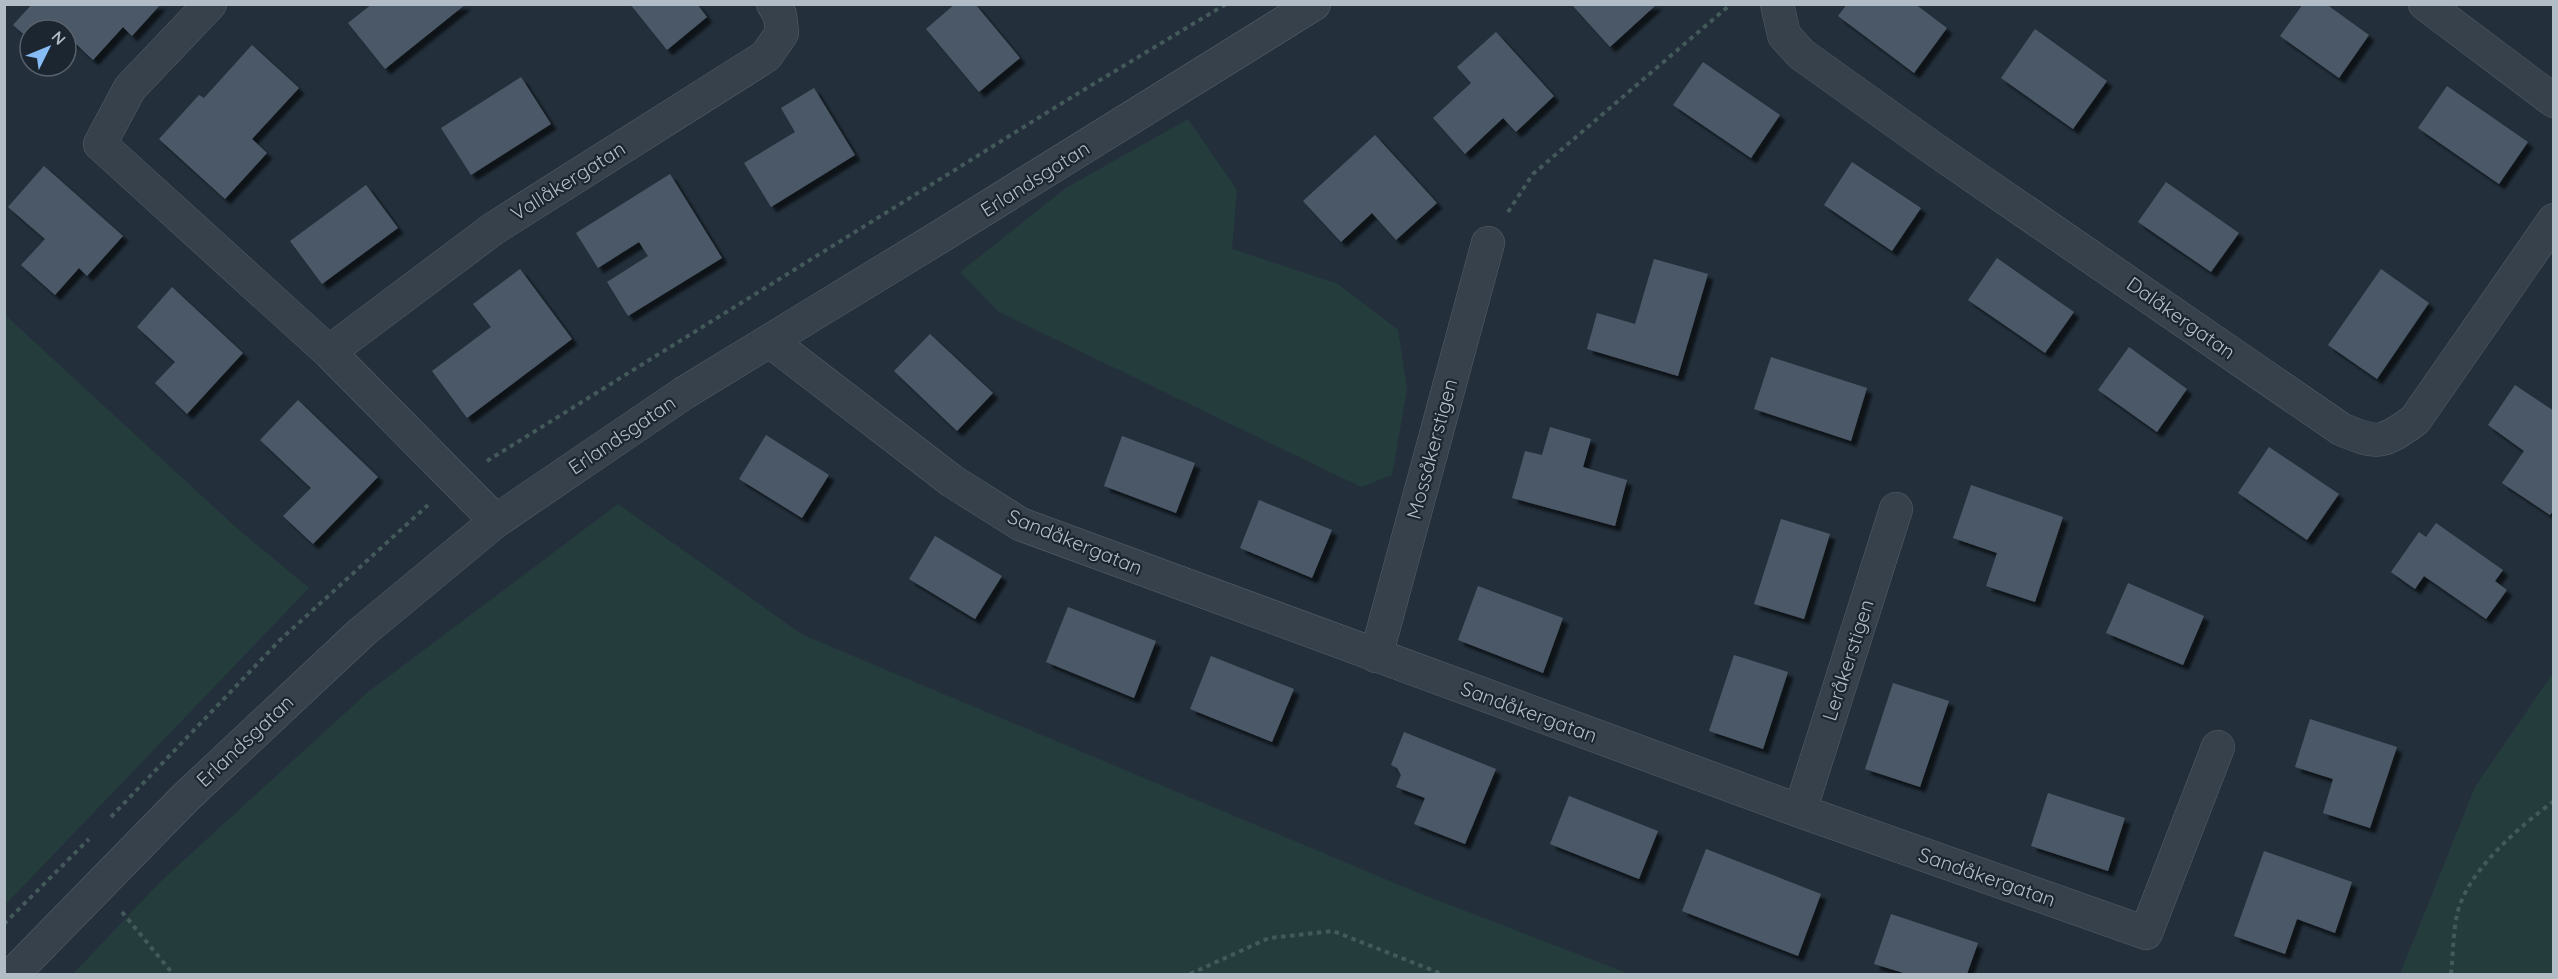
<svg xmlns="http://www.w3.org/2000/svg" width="2558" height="979" font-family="Quicksand,sans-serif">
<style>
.green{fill:#253c3d}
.building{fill:#4c5967;filter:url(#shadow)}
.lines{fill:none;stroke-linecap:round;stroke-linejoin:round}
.street-casing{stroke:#555f6a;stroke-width:34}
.path{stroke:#43595a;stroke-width:4;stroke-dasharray:4.5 4.5;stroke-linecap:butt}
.street{stroke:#37414c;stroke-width:33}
.labels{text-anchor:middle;stroke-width:4.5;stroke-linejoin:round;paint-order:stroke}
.street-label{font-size:20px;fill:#b2bcc7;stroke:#1c2631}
</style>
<defs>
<filter id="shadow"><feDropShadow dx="5.5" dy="5.5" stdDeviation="1.5" flood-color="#0009"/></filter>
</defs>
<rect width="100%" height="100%" fill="#23303c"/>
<!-- green -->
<path class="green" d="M1188,119L1237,190L1232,249L1338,284L1398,330L1407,389L1392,475L1361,487L999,312L960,272L1066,188Z
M4,314L240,531L309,588L5,905Z
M618,504L803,635L1416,892L1629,974H73L159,883L368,692Z
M2553,673V974H2400L2475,787Z"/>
<!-- building -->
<path class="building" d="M32,4H161L132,36L123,27L93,60L73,41L66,49V30H30V40L13,25Z
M372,4H466L385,69L348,23Z
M630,4H697L707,17L667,50Z
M955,4H975L1020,58L979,92L926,29Z
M1575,4H1657L1610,47L1573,6Z
M1847,4H1915L1947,28L1914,73L1838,16Z
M2303,4H2326L2369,35L2339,78L2280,36Z
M2035,29L2107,81L2073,129L2001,78Z
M1496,32L1554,96L1516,132L1503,118L1465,154L1433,118L1471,83L1457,67Z
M252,45L299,88L252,139L267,153L225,199L159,139L199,95L204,98Z
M1703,62L1780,115L1751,158L1673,105Z
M521,77L551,124L471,175L441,128Z
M2447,86L2528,142L2499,184L2418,128Z
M814,88L855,155L771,207L744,163L795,132L781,108Z
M1375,135L1437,203L1396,240L1372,213L1341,242L1303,201Z
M1852,162L1921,208L1892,251L1824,205Z
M44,166L123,236L87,276L79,268L55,295L21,265L45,239L8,207Z
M670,174L722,258L628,316L607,282L648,256L639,242L598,268L576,233Z
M2166,182L2239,233L2211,272L2138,222Z
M366,185L398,228L322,284L290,241Z
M1997,258L2074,312L2045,353L1968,300Z
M1654,259L1708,274L1678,376L1587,349L1597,313L1635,324Z
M520,269L572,339L467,418L432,371L491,327L473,304Z
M2381,269L2429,303L2377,379L2328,345Z
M172,287L243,353L187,414L155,383L175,362L137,327Z
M930,334L993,393L957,431L894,371Z
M2129,347L2187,389L2157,432L2098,390Z
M1771,357L1867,388L1851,441L1754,409Z
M2515,385L2554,411V510L2550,515L2502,483L2524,451L2488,425Z
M298,400L378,477L313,544L283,516L311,488L260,440Z
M1550,427L1591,439L1583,467L1627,480L1615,526L1512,498L1525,451L1542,455Z
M766,435L829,475L802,518L739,479Z
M1122,436L1195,463L1176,513L1104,486Z
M2269,447L2339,494L2307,540L2238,493Z
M1971,485L2063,517L2035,602L1986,586L1997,553L1953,538Z
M1259,500L1332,530L1312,578L1240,548Z
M1781,519L1830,534L1804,619L1754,604Z
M2436,523L2503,570L2495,581L2507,590L2486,619L2424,576L2415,589L2391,572L2419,532L2426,537Z
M935,536L1002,576L975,619L909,579Z
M2128,583L2204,616L2183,665L2106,633Z
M1478,586L1563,618L1543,673L1458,640Z
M1068,607L1156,641L1134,698L1046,662Z
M1734,655L1788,672L1763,749L1709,731Z
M1211,656L1294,689L1272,742L1190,709Z
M1893,683L1949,701L1920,787L1865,769Z
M2310,719L2397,747L2370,828L2323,813L2333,779L2295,767Z
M1404,732L1496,769L1465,844L1414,824L1425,798L1396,787L1401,775L1397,768L1391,765Z
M2048,793L2125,818L2108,871L2031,846Z
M1569,796L1658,831L1639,879L1550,844Z
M1706,849L1821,894L1798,956L1682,911Z
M2264,851L2352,882L2335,933L2297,919L2285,954L2234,936Z
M1891,914L1978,943L1967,974H1907L1874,964Z"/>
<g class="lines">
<defs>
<path id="street" d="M210,4L130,88L100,144L329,352L496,521
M1777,4L1784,35L1801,54L1934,149L2341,429C2378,445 2382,444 2415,420L2554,220
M2425,4L2554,101
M770,341L952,481L1020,524L1800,811L2146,933L2218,747
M329,352L493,229L766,56L782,33L780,15L773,4
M1376,656L1488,243
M1800,811L1896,509
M13,974L186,797L362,632L496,521L684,393L941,236L1314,4"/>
</defs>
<!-- street casing -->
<use href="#street" class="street-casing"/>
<!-- path -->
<path class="path" d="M1508,212L1533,174L1731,4
M487,461L1072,97L1226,4
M111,817L280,640L428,505
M122,912L173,974
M4,924L89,839
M1190,974L1269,938L1333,931L1442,974
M2451,974C2453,955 2453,934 2457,915C2466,872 2519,827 2554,801"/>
<!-- street -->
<use href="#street" class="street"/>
</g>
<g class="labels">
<!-- street labels -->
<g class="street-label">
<text transform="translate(1035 179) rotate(-32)" y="7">Erlandsgatan</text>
<text transform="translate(568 181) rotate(-32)" y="7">Vallåkergatan</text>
<text transform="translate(2181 318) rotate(35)" y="7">Dalåkergatan</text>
<text transform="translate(622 435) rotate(-34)" y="7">Erlandsgatan</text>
<text transform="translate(1432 449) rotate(-75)" y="7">Mossåkerstigen</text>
<text transform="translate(1075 542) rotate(22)" y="7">Sandåkergatan</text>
<text transform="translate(1848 660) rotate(-72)" y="7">Leråkerstigen</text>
<text transform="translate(1529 712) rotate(20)" y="7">Sandåkergatan</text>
<text transform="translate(245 741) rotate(-43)" y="7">Erlandsgatan</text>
<text transform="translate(1987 877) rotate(19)" y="7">Sandåkergatan</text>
</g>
</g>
<!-- border -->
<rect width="2558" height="979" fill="none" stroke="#b2bcc7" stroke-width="12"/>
<!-- north arrow -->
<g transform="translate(48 48) rotate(47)"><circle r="28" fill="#1c2631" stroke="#58626d" stroke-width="1.5"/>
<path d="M0-4.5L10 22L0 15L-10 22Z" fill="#88bcf7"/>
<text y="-9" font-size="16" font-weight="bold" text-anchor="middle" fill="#b2bcc7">N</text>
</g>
</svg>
